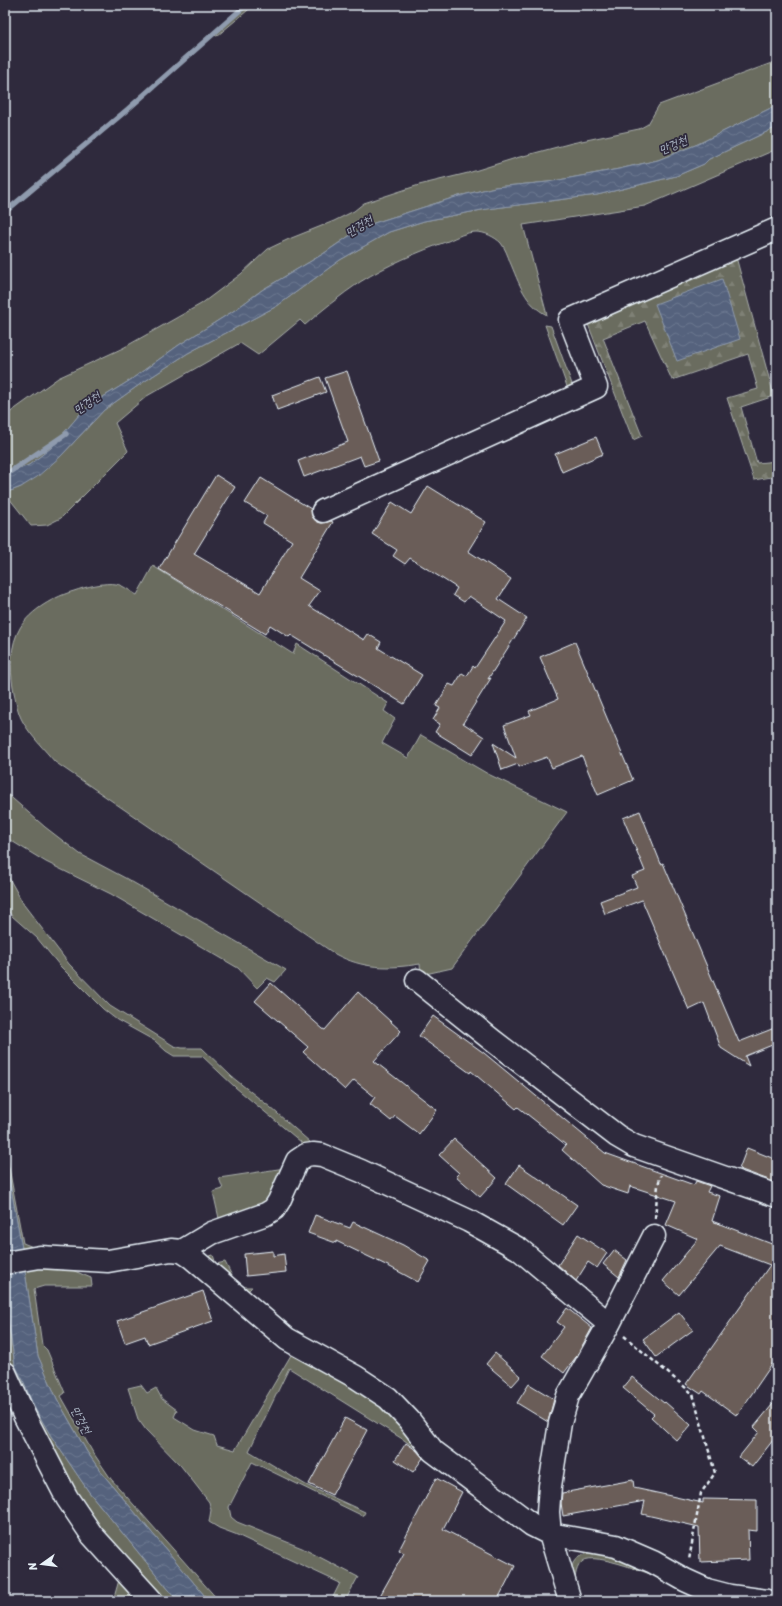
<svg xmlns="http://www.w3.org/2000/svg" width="782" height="1606" font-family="Sriracha,'Poor Story',sans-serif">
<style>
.grass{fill:#6a6c5e;stroke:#a9aeab}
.forest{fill:url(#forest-firs);stroke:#a9aeab}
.water{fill:url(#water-waves);stroke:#8f9bae}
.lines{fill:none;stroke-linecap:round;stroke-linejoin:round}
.stream{stroke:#8f9bae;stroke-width:5.5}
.building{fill:#6a5d59;stroke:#e8f1f8}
.minor-casing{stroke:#e8f1f8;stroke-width:25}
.path{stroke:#e8f1f8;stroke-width:2.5;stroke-dasharray:4 3;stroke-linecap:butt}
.minor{stroke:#2f2a3d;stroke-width:22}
.labels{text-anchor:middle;stroke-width:3.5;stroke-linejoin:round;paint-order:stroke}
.water-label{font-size:12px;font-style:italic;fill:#adb8c7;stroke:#2f2a3d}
</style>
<defs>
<pattern id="forest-firs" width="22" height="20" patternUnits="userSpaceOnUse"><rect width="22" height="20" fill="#6a6c5e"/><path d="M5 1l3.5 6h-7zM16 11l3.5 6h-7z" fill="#7f8176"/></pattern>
<pattern id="water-waves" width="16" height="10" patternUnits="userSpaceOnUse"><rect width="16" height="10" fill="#54627d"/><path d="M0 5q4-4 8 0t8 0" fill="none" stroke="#6d7990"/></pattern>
</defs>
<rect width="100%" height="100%" fill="#2f2a3d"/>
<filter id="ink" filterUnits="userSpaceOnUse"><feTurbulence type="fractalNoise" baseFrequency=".025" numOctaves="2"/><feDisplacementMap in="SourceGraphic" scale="8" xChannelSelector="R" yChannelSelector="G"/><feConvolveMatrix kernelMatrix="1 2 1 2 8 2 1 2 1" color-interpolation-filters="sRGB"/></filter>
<g filter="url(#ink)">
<!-- grass -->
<path class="grass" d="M248,5H254L217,36L214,35Z
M777,61V105L698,144L658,160L619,169L548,182L495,187L459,196L374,223L352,234L323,254L262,290L235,310L179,345L129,381L95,402L80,414L51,448L29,465L14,471L5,472V416L58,378L123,348L201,304L241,274L268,249L289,239L334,221L354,211L364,203L419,185L468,173L516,158L572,143L639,129L648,124L659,105Z
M777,127V149L645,206L523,225L547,315C525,304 519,283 510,262C508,256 505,248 501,243C495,237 485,232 476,232C466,232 457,237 448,241C418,252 387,265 360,282C341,295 322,310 305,325L300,320L258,355L240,343L147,396L115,423L128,451L61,518L47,525L31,526L5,493L21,487L61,456L104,410L139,385L188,353L277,306L340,260L389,232L424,221L487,209L597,195L676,176L704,164L709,159Z
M545,325L551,326L573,387L569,392Z
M153,566L293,654L297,644L388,703L384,711L395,719L382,743L408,758L421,735L488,774L567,812L452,968L421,975L420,964C389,969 363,969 335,954L55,762C44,749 31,736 23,722C17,712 15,697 13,687C10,668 10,645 20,628C30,610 56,596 74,591C85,587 105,582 116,584C123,585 131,592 137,595Z
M5,792L45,827L80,854L127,879L286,970L275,982L267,978L257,988L238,968L111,894L46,862L5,837Z
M5,871L24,905L69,964L110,1006L174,1046L182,1048H202L232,1077L270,1107L310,1142L306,1151L275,1200L221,1227L213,1192L223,1189L219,1178L285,1168L301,1146V1142L235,1087L202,1056H174L166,1051L155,1041L117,1020L103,1009L60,966L37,938L12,916L5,907Z
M5,1146L23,1243L33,1247L23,1254L5,1156Z
M213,1255L216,1264L225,1262L235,1282L245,1287H252L242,1297L204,1258Z
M24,1265L65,1267L91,1278L92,1286H44L34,1289L42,1345L47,1350L65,1393L61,1396L92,1451L111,1479L219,1601H209L101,1472L87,1452L57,1399L38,1356Z
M5,1299L15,1365L23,1380L34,1407L51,1436L89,1492L178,1601H155L94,1533L5,1365Z
M294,1350L384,1405L422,1453L404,1440L289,1368L249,1451L306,1485L365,1512L363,1516L252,1462L229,1507L231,1517L237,1522L302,1548L358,1577L345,1601H331L340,1583L235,1534L219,1528L209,1522L211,1510L209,1502L181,1466L146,1430L138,1419L128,1388L141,1385L147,1393L156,1388L162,1399L177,1410L174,1417L195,1430L214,1436L217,1445L235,1450Z
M592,1552L613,1556L669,1581C654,1576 595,1551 583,1561C576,1566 575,1576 575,1584C568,1565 572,1557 592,1552Z
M121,1573L146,1601H113Z"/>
<!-- forest -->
<path class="forest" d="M736,257L774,396L741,407L757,463L777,461V476L754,480L727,398L758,389L748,354L672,380L645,321L603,338L642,436L633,440L586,319Z"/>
<!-- water -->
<path class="water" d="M777,105V127L709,159L704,164L676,176L597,195L487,209L424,221L389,232L340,260L277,306L188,353L139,385L104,410L61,456L37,477L21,487L5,493V472L14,471L29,465L51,448L80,414L95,402L129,381L179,345L235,310L262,290L323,254L352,234L374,223L459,196L495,187L548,182L619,169L658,160L698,144Z
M722,279L740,339L677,361L655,304Z
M5,1156L23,1254L5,1258Z
M24,1265L38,1356L57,1399L87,1452L101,1472L209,1601H178L89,1492L51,1436L34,1407L23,1380L15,1365L5,1299V1269Z"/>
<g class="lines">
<!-- stream -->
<path class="stream" d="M5,212L128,109L246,5
M5,475L66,434"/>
</g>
<!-- building -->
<path class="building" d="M347,371L379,461L364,466L360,456L304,477L298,461L348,442L325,378Z
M320,377L326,392L277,410L272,395Z
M596,437L603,454L562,472L555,454Z
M216,475L235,487L194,554L260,593L292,541L263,523L267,516L245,503L261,478L311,509L312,516L316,521L322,523L331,521L333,522L299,578L320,591L309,606L364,640L368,634L381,642L378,648L422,675L404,704L291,635L289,637L270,625L265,634L159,569Z
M428,486L486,522L468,551L511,579L498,599L527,618L488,679L491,678L463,723L484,737L472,755L435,732L440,724L433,720L440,708L436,706L449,684L454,686L462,673L467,676L473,666L475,668L506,621L469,596L464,602L453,595L457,588L410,558L405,564L393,556L397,550L372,534L392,502L411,514Z
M575,642L633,780L598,795L582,756L552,768L547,757L519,767L518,764L502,770L493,743L516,758L504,725L531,715L529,711L558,699L540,657Z
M640,811L661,864L663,863L739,1042L777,1027V1043L745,1056L749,1066L721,1048L704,1003L689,1010L642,900L605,914L600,901L637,887L632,876L645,871L623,818Z
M271,983L323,1029L325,1030L358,992L401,1031L374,1061L437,1110L419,1134L395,1116L391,1121L370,1104L375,1097L354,1080L345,1090L303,1052L308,1047L255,1001Z
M433,1016L484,1053L605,1153L694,1185L696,1181L710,1186L707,1192L720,1196L712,1221L777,1246V1357L738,1414L737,1413L736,1415L703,1391L701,1394L686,1384L770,1265L720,1246L679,1295L663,1281L698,1239L666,1225L676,1201L630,1186L628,1194L601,1185L562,1150L566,1145L518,1107L516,1109L471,1071L470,1073L419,1036Z
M454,1139L497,1178L480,1197L456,1176L459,1173L439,1155Z
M747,1148L777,1160V1183L739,1169Z
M519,1165L577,1205L563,1225L506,1184Z
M315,1215L350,1228L353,1222L403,1245L430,1261L418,1282L390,1267L336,1241V1243L308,1233Z
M578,1234L607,1253L597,1268L588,1262L576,1281L558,1265Z
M614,1250L627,1260L619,1277L603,1264Z
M273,1251V1256L284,1254L286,1272L246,1276L244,1254Z
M203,1291L213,1321L148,1344L145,1336L125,1343L117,1321Z
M567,1308L592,1328L576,1357L564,1373L542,1356L564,1327L557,1322Z
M679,1312L693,1330L656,1357L643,1339Z
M495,1353L521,1376L512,1386L486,1364Z
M632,1377L664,1403L665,1402L691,1425L677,1441L651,1417L654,1414L623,1388Z
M529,1384L554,1399L548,1422L517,1403Z
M777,1399V1435L752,1467L739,1457L759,1432L754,1427Z
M345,1418L367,1430L332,1495L309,1484Z
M406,1443L416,1450L423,1458L413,1472L395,1460Z
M436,1478L462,1492L443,1529L515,1566L497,1601H377L404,1553L399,1550Z
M633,1480L634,1488L703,1503V1499L757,1500V1531L748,1530L749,1560L700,1562L699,1527L642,1514L645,1501L563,1516L561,1503L562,1493Z"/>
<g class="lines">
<defs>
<path id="minor" d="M323,511L596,387L570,320L777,229
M417,980L492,1040L617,1136L634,1146L777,1196
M182,1251L212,1233L266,1214L274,1209L279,1201L297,1161L306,1155L313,1154L322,1155L361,1171L469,1221L519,1249L609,1324
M5,1263L40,1257L108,1261L171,1250L182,1251L191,1257L287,1339L356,1377L388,1398L409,1420L433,1451L532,1525L550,1534L616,1546L653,1562L685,1580L707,1590L730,1596L767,1601
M5,1373L25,1417L67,1498L92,1535L152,1601
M570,1601L550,1534L548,1512L550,1486L560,1423L568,1396L609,1324L654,1236"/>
</defs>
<!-- minor casing -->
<use href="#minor" class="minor-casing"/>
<!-- path -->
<path class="path" d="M655,1218L658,1185L661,1175
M624,1336L693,1394L715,1473L701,1493L689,1560"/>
<!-- minor -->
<use href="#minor" class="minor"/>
</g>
</g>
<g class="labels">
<!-- water labels -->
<g class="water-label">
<text transform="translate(673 145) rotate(-23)" y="4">만겅천</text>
<text transform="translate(359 226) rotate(-31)" y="4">만겅천</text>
<text transform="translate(87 403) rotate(-35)" y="4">만겅천</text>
<text transform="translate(81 1420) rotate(62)" y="4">만겅천</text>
</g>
</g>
<!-- margin -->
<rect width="782" height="1606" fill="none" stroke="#2f2a3d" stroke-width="20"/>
<rect x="10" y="10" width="762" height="1586" fill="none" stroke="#e8f1f8" stroke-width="1.5" filter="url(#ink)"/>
<!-- north arrow -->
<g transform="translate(42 1564) rotate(256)" stroke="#2f2a3d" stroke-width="3" paint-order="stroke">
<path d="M0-3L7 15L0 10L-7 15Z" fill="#e8f1f8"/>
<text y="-6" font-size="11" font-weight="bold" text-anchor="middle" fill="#e8f1f8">N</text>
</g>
</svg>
